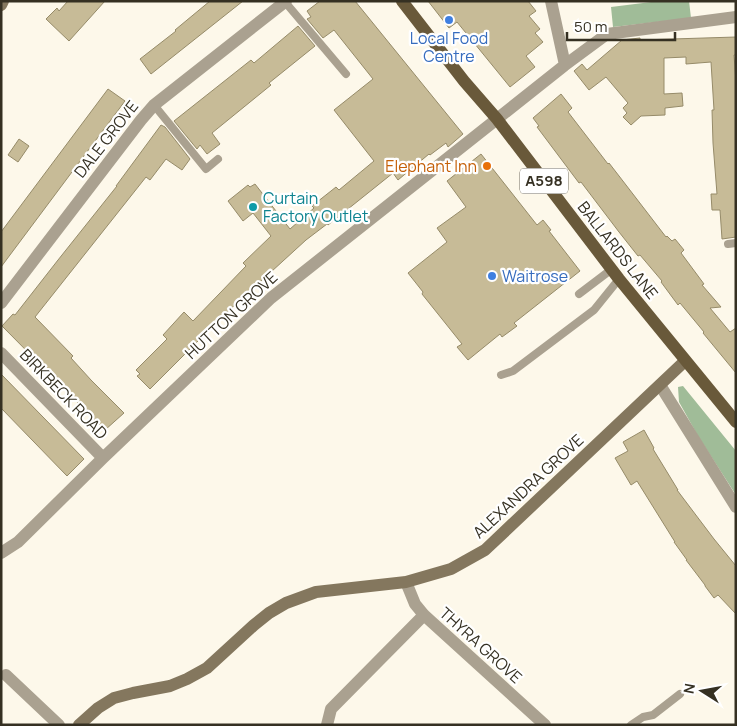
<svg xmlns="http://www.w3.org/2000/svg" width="737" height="726" font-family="Manrope,sans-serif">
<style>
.forest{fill:#a0bc98}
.building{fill:#c7bb97;stroke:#968b69}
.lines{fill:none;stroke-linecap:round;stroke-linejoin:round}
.lane{stroke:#aaa190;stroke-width:8}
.street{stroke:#aaa190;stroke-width:12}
.secondary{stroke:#84775e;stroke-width:12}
.primary{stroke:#69593a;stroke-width:12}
.shop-dot{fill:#3f7fe0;stroke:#fff;stroke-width:2}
.food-dot{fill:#e8710a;stroke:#fff;stroke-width:2}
.culture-dot{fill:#0f9aa8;stroke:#fff;stroke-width:2}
.labels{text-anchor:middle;stroke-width:4.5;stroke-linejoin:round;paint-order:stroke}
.shield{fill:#fff;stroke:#726e64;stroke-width:1}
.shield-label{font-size:15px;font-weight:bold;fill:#353022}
.shop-label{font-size:16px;fill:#366cbe;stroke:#fff}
.street-label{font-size:16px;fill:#353022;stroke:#fff}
.food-label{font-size:16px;fill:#c56008;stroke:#fff;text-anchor:end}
.culture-label{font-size:16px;fill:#0d838f;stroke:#fff;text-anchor:start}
</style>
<rect width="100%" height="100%" fill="#fdf8ea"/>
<!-- forest -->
<path class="forest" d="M659,1H689L691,18L613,27L611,7Z
M683,386L736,451V495L698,436L679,402L678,387Z"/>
<!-- building -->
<path class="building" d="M68,1H105L69,41L46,19L57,8L59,11Z
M210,1H243L151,74L140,59L176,31L175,30Z
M320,1H355L463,134L448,147L446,143L430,155L429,154L398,180L393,173L328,225L327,224L306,240L225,314L150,389L137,376L140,374L136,370L167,339L163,335L184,312L193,321L246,266L243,263L271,236L253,213L243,221L228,201L248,185L250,187L255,184L290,229L314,208L312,206L336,187L339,190L374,161L334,110L373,79L334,30L323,38L307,19L311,17L307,11Z
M428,1H528L536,11L529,16L540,29L535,33L543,42L526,56L535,67L510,87L457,22L449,28Z
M298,26L315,46L269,83L271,85L212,133L220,144L207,154L200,145L197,149L174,121L251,60L254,63Z
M736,37V55H734L736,82V237L722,239L720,210H712L711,194H717L713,143L712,110H714L711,62L686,64V57L664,58V94L682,93L683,106L665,108V115L641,116L631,125L623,117L627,113L623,108L628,103L606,77L589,90L574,71L582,64L587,70L622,40L640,38V40Z
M108,89L125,101L1,267V232Z
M561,94L572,108L568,112L608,164L609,163L626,185L666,237L667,236L672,241L675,239L684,250L681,253L704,284L702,285L721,307L710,308L730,332L736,328V373L703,333L704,332L680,303L678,305L661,282L662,281L640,255L638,256L619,232L581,182L579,183L537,127L539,126L533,118Z
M161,125L165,127L190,159L182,170L166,159L150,180L146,177L35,317L73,356L71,358L91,380L124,413L105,430L2,326L13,314L15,315L58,260L117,186H116Z
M19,139L29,146L18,162L8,155Z
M481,154L537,225L543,220L551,230L549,231L580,271L514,323L517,326L502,337L500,334L468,360L457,347L462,344L422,294L423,292L408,273L447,242L437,228L466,207L447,181Z
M1,374L84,459L67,476L1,408Z
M644,430L654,448L653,449L678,490H677L714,539L736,566V614L718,595L714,598L705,586V585L686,560H687L674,542H675L637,481L631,485L615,458L628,451L623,442Z"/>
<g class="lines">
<!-- lane -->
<path class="lane" d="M285,2L346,74
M154,105L206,169L218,159
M728,244L736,243
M579,294L612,269
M501,375L513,371L594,310L619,279
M631,725L643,717L653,715L680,694"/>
<!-- street -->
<path class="street" d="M551,1L565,65
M1,303L141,120L154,105L286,1
M1,353L103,458
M660,385L736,507
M1,553L18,542L103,458L271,298L497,119L565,65L607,34L736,17
M406,582L415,604L424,615L545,725
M6,675L59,725
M327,725L331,709L424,615"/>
<!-- secondary -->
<path class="secondary" d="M1,5L3,1
M79,725L98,708L114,698L133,693L170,686L187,679L207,668L254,625L269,613L286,603L316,592L406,582L451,569L485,550L685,361"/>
<!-- primary -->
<path class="primary" d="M402,1L464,81L497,119L619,279L736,422"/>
</g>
<!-- markers -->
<g class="shop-dot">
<circle cx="449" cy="20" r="5"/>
<circle cx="492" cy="276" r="5"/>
</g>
<circle class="food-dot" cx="487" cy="166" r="5"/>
<circle class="culture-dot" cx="253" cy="207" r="5"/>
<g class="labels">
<!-- shield labels -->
<rect class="shield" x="520" y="168.5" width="48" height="25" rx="4"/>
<g class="shield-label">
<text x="544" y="186">A598</text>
</g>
<!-- shop labels -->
<g class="shop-label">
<text x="449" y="44">Local Food<tspan x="449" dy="18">Centre</tspan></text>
<text x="502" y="282" text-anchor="start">Waitrose</text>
</g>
<!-- street labels -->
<g class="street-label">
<text transform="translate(106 139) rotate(-52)" y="6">DALE GROVE</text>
<text transform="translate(618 250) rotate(52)" y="6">BALLARDS LANE</text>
<text transform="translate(231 315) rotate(-43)" y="6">HUTTON GROVE</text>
<text transform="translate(64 394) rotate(46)" y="6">BIRKBECK ROAD</text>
<text transform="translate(528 486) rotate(-43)" y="6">ALEXANDRA GROVE</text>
<text transform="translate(481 645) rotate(42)" y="6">THYRA GROVE</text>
</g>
<!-- food labels -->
<g class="food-label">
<text x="477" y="172">Elephant Inn</text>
</g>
<!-- culture labels -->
<g class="culture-label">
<text x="263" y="204">Curtain<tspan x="263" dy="18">Factory Outlet</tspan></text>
</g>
</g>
<!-- border -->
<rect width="737" height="726" fill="none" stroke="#353022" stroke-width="5"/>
<!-- north arrow -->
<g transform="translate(702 691) rotate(281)" stroke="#ffffff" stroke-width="4" paint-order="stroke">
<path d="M0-4L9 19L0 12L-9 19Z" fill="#353022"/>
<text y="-8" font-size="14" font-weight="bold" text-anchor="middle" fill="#353022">N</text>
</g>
<!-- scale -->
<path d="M567 32v8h108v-8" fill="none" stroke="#353022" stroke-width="2.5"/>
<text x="574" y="32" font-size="15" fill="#353022" stroke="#ffffff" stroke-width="4" paint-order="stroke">50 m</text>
</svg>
